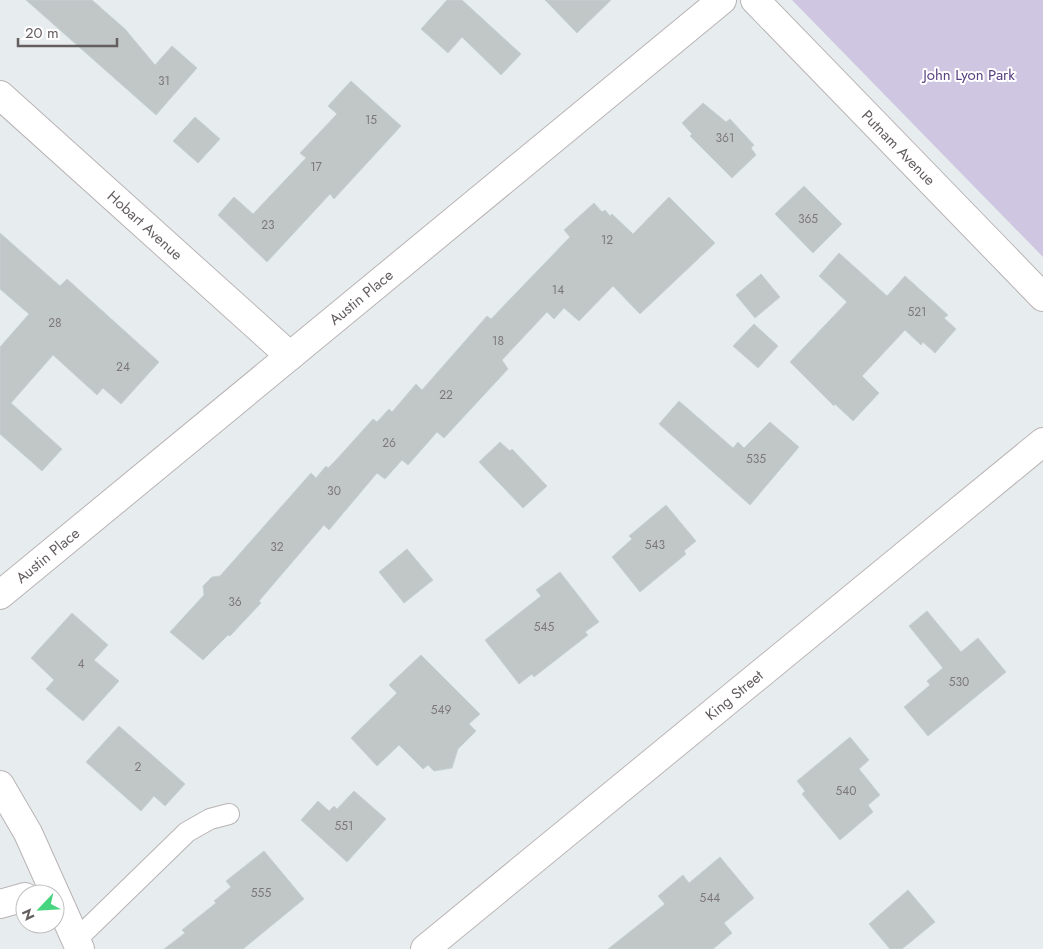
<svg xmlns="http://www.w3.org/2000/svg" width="1043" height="949" font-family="Jost,sans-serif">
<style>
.green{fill:#cfc6e2}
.building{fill:#c1c7c7;stroke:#c5d2d2}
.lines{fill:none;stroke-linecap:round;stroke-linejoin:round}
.service-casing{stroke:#b9b3b4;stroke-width:22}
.minor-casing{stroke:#b9b3b4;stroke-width:30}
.tertiary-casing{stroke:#b9b3b4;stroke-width:30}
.secondary-casing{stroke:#bcb5b6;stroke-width:30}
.service{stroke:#fff;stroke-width:20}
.minor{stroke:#fff;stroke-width:28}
.tertiary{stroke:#fff;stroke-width:28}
.secondary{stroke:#fff;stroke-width:28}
.labels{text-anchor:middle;stroke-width:4;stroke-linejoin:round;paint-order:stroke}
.number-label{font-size:12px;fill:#7c7879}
.park-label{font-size:15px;fill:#584181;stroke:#fff}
.street-label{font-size:15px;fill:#655e5f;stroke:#fff}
</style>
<rect width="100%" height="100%" fill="#e7edee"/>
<!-- green -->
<path class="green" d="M792,0H1043V257Z"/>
<!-- building -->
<path class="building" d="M26,0H92L125,29L155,65L172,46L197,68L156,115Z
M447,0H462L521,54L501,75L462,37L448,53L421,29Z
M545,0H611L577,33Z
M351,81L401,126L334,199L330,194L267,262L218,215L234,197L253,214L306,158L300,153L337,114L328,106Z
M703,103L726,122L730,119L754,145L751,148L756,155L732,178L690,136L692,134L682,123Z
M195,117L220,139L198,163L173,141Z
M804,186L842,224L813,253L775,214Z
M669,197L715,243L640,314L613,286L579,321L564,308L554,319L547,312L502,360L508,369L444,438L437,432L408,465L402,460L385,479L377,473L329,530L324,525L259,601L261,603L230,636L228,635L203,660L170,632L204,595L203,586L212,577L220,576L311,473L316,478L326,466L328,468L336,460L373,419L377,422L389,409L392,412L416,384L422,390L487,316L491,319L570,237L564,230L594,203L602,212L605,210L610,216L612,214L633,234Z
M0,233L60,286L67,279L159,362L121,404L103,388L97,395L53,355L11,403L62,449L42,471L0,434V347L29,314L0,289Z
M839,253L887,296L905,276L948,315L944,318L956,329L935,353L923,342L921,345L905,330L862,376L879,393L853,421L835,404L834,406L790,362L847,302L819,276Z
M761,274L780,297L755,318L736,295Z
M754,324L778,346L758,368L733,346Z
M679,401L733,448L738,442L744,448L770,422L799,447L750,505L659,424Z
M500,442L510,451L512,449L547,486L523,508L479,462Z
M666,505L696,541L684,551L686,554L640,592L612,557L632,539L629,536Z
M407,549L433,580L404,603L379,572Z
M560,572L599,622L585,632L588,635L534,677L532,674L519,684L485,640L541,596L536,590Z
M927,611L961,652L978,638L1006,672L928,736L904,707L930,685L927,681L943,668L909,626Z
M72,613L108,645L94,660L119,681L83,721L46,689L54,680L31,658Z
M421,655L480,714L469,724L476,731L458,749L452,768L434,771L428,765L423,769L399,745L377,766L351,738L397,693L389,685Z
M119,726L185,784L165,806L154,796L141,811L86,762Z
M850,737L869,760L859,769L880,795L868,805L873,812L840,840L802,794L805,791L797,781Z
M354,791L386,819L347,862L301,820L318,801L329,811L334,806L337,809Z
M264,851L304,899L243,949H164L185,933L182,930L216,903L214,901L231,887L226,881Z
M720,857L754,898L724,923L732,933L713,949H608L665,904L658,896L683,875L689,883Z
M908,890L935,922L902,949H890L869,924Z"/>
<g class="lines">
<defs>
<path id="service" d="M76,940L187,832L210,819L229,814"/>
<g id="minor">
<path id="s1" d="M0,95L290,356"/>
<path id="s2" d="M0,595L722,0"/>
<path d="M0,785L28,833L80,949"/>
<path d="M0,904L25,897"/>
</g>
<g id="tertiary">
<path id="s3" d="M755,0L1043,297"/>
</g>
<g id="secondary">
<path id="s4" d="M425,949L1043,442"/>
</g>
</defs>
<!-- service casing -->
<use href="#service" class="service-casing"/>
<!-- minor casing -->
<use href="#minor" class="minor-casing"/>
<!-- tertiary casing -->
<use href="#tertiary" class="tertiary-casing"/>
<!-- secondary casing -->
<use href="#secondary" class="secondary-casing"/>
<!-- service -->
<use href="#service" class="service"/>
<!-- minor -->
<use href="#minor" class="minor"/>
<!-- tertiary -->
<use href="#tertiary" class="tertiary"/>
<!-- secondary -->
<use href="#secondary" class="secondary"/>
</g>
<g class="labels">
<!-- number labels -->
<g class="number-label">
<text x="164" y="85">31</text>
<text x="371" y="124">15</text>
<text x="725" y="142">361</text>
<text x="316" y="171">17</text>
<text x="808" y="223">365</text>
<text x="268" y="229">23</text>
<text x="607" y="244">12</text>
<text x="558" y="294">14</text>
<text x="917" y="316">521</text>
<text x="55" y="327">28</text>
<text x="498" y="345">18</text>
<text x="123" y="371">24</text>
<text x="446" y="399">22</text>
<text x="389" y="447">26</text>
<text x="756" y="463">535</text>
<text x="334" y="495">30</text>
<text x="655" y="549">543</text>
<text x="277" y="551">32</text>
<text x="235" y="606">36</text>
<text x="544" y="631">545</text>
<text x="81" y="668">4</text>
<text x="959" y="686">530</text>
<text x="441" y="714">549</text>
<text x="138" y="771">2</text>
<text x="846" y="795">540</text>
<text x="344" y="830">551</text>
<text x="261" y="897">555</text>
<text x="710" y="902">544</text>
</g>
<!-- park labels -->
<g class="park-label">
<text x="969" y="80">John Lyon Park</text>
</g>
<!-- street labels -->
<g class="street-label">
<text dy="5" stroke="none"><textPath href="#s3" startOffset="206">Putnam Avenue</textPath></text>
<text dy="5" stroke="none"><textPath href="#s1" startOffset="195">Hobart Avenue</textPath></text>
<text dy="5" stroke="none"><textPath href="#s2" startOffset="468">Austin Place</textPath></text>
<text dy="5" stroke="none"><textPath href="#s2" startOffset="62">Austin Place</textPath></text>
<text dy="5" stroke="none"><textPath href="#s4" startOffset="400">King Street</textPath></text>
</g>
</g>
<!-- north arrow -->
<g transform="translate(40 909) rotate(245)"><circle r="24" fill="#ffffff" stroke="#c1bfbf"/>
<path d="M0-4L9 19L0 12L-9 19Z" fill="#47d47f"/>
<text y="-8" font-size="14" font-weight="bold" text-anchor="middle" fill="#655e5f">N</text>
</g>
<!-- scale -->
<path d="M18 38v8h99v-8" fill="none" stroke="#655e5f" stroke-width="2.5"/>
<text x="25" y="38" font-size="15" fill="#655e5f" stroke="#ffffff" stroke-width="4" paint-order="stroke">20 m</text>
</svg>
